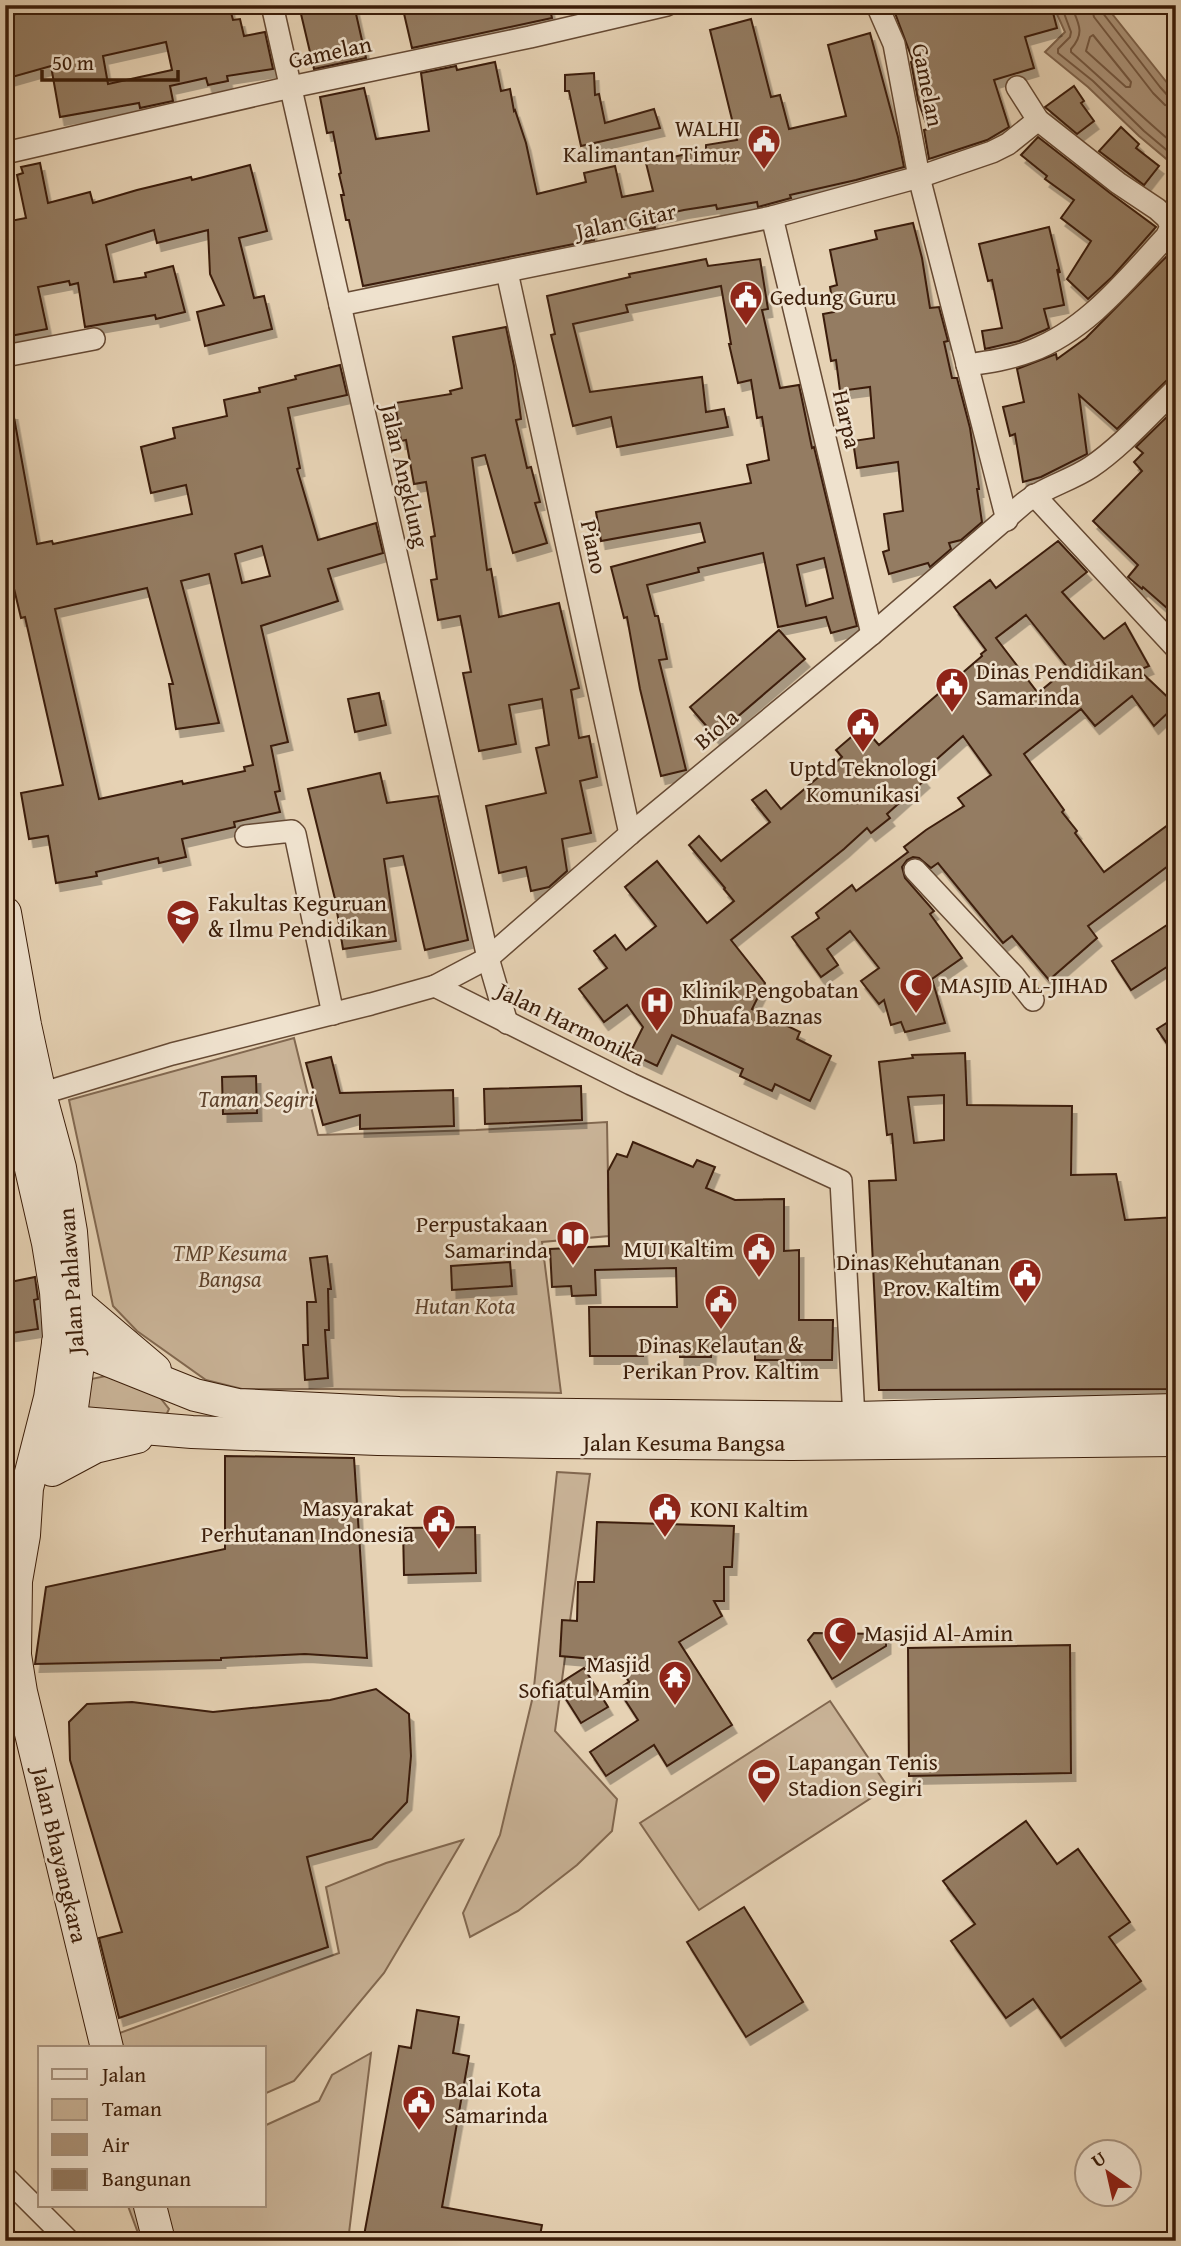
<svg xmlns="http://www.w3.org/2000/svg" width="1181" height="2246" viewBox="0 0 1181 2246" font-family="'Gentium Book Plus',serif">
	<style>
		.green { fill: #c9b397; stroke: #826850; stroke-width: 2 }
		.water { fill: #ac947a; stroke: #7f644d; stroke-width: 2 }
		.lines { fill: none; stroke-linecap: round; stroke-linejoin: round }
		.shore { stroke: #745842; stroke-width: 2 }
		.building { fill: #947b62; stroke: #3b1d09; stroke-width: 2; fill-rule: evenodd; filter: url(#shadow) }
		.street-casing { stroke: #664a34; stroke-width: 24 }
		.secondary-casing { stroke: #3b1d09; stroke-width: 34 }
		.street { stroke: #efe2ce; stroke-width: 21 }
		.secondary { stroke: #efe2ce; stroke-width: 32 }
		.labels { text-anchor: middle; stroke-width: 5; stroke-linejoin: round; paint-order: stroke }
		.street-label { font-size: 23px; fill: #3b1d09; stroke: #efe2ce }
		.poi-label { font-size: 23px; fill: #3b1d09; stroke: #efe2ce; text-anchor: start }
		.park-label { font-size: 23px; font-style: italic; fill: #5e422c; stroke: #efe2ce }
	</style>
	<defs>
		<filter id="shadow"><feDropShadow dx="4.5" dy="8" stdDeviation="0" flood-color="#0004"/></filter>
	</defs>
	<rect width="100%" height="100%" fill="#e6d2b4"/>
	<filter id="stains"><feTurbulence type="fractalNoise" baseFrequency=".00286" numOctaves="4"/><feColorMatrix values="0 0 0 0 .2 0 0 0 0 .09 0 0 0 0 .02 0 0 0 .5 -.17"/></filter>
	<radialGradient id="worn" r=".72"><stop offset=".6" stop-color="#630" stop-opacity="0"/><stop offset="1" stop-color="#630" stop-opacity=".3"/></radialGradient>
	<!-- green -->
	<g class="green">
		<polygon points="294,1038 318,1135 476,1130 607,1122 609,1236 542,1242 561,1393 337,1389 242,1389 206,1380 137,1331 113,1306 69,1100"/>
		<polygon points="106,1376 158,1395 169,1409 163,1422 82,1414 91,1379"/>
		<polygon points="557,1472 590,1474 555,1731 617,1799 612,1831 577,1865 518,1911 470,1937 463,1913 500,1835 533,1696"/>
		<polygon points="830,1701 888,1787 699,1910 640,1823"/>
		<polygon points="463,1840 384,1973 294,2081 264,2094 264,2048 105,2048 106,2038 339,1953 326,1887 386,1863"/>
		<polygon points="371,2053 348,2241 141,2241 128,2206 264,2206 264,2126 319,2101 332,2075"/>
	</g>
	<!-- water -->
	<polygon class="water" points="1053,5 1105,5 1176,94 1176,167 1139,136 1088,87 1045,52 1065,32"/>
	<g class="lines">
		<!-- shore -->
		<g class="shore">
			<polyline points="1061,5 1071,32 1070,37 1058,49 1058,53 1093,81 1144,131 1176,158"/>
			<path d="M1071 5C1078 23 1086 32 1071 49V52C1107 83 1140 116 1176 146"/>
			<polyline points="1091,5 1094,17 1153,93 1165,105 1176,107"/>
			<polyline points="1100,5 1102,12 1160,87 1169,97 1176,98"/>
			<polygon points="1093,35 1131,82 1130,87 1126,87 1086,51 1090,37"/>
		</g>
	</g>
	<!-- building -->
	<g class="building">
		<path d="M37 5H151L152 10 173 5H229L233 20 240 19 244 36 265 32 273 69 227 76 228 81 208 85 206 78 170 86 173 101 140 108 139 103 60 117 51 66 5 79V17L38 8ZM166 42 172 70 108 84 103 56Z"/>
		<polygon points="301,5 354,5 366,58 314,69 301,14 303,14"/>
		<polygon points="402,5 549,5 552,18 412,48"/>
		<polygon points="892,5 1051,5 1057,28 1025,37 1034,68 994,80 1009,127 987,140 929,159 924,130 928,129 918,100 911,62 913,61"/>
		<polygon points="751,19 771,97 780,95 789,129 846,116 828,45 870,33 898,137 904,167 856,180 790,195 791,198 758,207 757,202 717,209 716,205 684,210 652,217 655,228 640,230 638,217 591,227 594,240 363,286 349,220 346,220 341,195 344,195 339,174 341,173 333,132 327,133 320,97 364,88 376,139 429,131 421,73 456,66 457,70 495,62 501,91 510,89 514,111 515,110 526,143 537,194 586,182 584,173 615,166 622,197 653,191 645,159 667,154 668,158 706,150 706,145 737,140 710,30"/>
		<polygon points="594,73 595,95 599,94 605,123 654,109 660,128 581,146 569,91 565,91 565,75"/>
		<polygon points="1074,86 1084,101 1081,103 1094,121 1077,134 1045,107"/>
		<polygon points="1121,127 1139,144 1136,148 1159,166 1144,185 1099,151"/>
		<polygon points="1038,137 1110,193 1156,227 1112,277 1088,299 1067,279 1091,241 1061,218 1074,200 1045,179 1047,176 1021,155"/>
		<polygon points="40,163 48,203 90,192 93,203 137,190 191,177 192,180 250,165 267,231 239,238 254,298 264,296 272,329 205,346 197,312 224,305 210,274 208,230 157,243 154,230 106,245 114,282 146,277 145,273 173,266 185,312 156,319 155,315 85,327 78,283 70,285 69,281 38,287 47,329 5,337 5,222 26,218 17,175 23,173 21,167"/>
		<polygon points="913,223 922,258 930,308 939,307 948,341 944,342 952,378 957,378 970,428 979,489 977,489 982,522 961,540 949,543 951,549 930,567 928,563 889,574 883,552 889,550 884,514 903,511 898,462 857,468 853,441 874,438 870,387 840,391 836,360 831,361 823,314 834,312 830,287 837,285 830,250 877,239 875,231"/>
		<polygon points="1049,227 1060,273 1057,269 1064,305 1044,309 1049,328 1045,330 1019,341 985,349 982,331 1002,328 992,280 988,281 979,244"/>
		<polygon points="1167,256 1176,262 1176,376 1167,380 1117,429 1079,395 1087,454 1041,477 1023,482 1015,434 1010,436 1003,407 1024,402 1017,369 1056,354 1057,359 1086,338"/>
		<path d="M706 259 708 266 760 259 768 309 762 310 780 388 799 385 812 448 814 447 857 626 831 633 826 617 778 627 763 553 698 568 699 572 647 585 655 616H658L667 659 659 660 686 770 661 776 640 689 627 617 624 618 611 567 705 542 700 523 601 541 596 512 751 483 747 465 769 460 762 417 757 418 751 380 738 383 729 344H731L721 286 626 305 628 312 573 324 590 392 702 377 706 412 724 409 728 427 617 447 611 417 573 426 551 335 555 334 547 296 630 277 629 274ZM824 558 833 598 806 606 797 565Z"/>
		<polygon points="506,327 514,366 521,419 516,420 527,468 531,467 540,502 535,503 547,543 513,553 485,455 472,458 487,570 491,569 499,617 559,603 579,688 571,690 579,738 589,736 597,777 580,781 591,833 562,839 567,871 549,887 531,891 526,867 499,873 486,806 546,793 536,748 549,745 542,699 509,705 516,744 479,751 463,673 471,672 460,616 438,620 431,580 437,579 431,537 435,536 426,482 414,484 406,440 401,441 395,403 451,394 450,391 462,388 453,337"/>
		<path d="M340 365 347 395 288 408 300 468 297 469 318 540 376 523 383 553 328 569 338 601 261 626 288 742 271 746 280 791 275 792 280 812 234 822 235 827 182 839 186 857 159 863 158 858 96 872 97 876 56 883 48 836 29 839 21 793 63 785 25 617 21 618 11 576 5 578V412H13L37 544 52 541 53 544 192 514 186 485 151 493 141 447 175 438 173 428 227 416 224 400 260 392 259 388 296 379 295 376ZM262 546 270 576 242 583 235 554ZM209 574 253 765 244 767 245 771 183 784 182 781 99 799 55 609 147 588 173 684H169L176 729 219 723 181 581Z"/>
		<polygon points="1176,408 1176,616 1143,587 1142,589 1128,577 1138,565 1093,521 1142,471 1134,462 1143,453 1136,447"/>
		<path d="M1058 541 1087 572 1062 592 1104 639 1125 623 1149 666 1139 670 1176 705 1154 726 1132 696 1095 726 1081 709 1024 754 1064 810 1062 812 1077 831 1075 833 1104 872 1176 819V860L1088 926 1097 938 1049 980 1012 936 1003 943 938 863 931 868 919 858 913 857 907 860 902 867 905 878 934 911 930 914 962 958 932 979 945 1023 905 1032 901 1022 891 1025 884 1000 879 1004 861 981 879 968 850 931 827 949 838 965 821 977 792 937 819 918 816 913 852 885 856 891 908 852 904 847 926 830 964 806 958 798 991 775 963 736 920 774 925 780 887 814 890 818 871 833 867 828 844 849 731 940 765 983 752 1009 800 1032 797 1039 831 1056 810 1101 775 1084 772 1091 740 1076 743 1069 672 1035 657 1066 630 1053 643 1027 627 1005 604 1022 579 989 607 968 594 951 615 935 626 950 656 926 625 887 657 861 707 923 734 901 724 889 725 888 689 845 699 836 721 861 770 822 752 800 766 790 781 809 842 757 836 750 863 727 879 745 982 656 981 654 986 650 954 607 990 580 996 588ZM1026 615 1068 668 1038 693 996 638Z"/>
		<polygon points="779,630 805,659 715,736 690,707"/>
		<polygon points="379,693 386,725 355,732 348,699"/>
		<polygon points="380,773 387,803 438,796 468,940 425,950 403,856 384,859 396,941 343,949 335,899 308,789"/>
		<polygon points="1176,919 1176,961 1131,990 1112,961"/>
		<polygon points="1176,1017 1176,1057 1157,1029"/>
		<path d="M965 1053 967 1105 1072 1106 1071 1175 1116 1174 1125 1220 1176 1217V1389L879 1390 869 1181 896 1180 892 1134 887 1135 879 1062 913 1058 912 1055ZM944 1095V1140L914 1143 908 1097Z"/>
		<polygon points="331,1057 340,1093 453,1090 454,1126 360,1129 360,1115 323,1125 306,1063"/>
		<polygon points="256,1076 257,1113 223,1114 222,1077"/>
		<polygon points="581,1086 582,1120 485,1124 484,1089"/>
		<polygon points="633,1142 693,1167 697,1160 715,1167 706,1188 735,1200 784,1199 784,1251 799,1250 799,1320 833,1320 832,1360 755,1360 755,1343 712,1343 711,1357 680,1357 680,1344 642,1344 643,1356 590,1356 589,1307 677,1307 676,1268 595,1270 596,1295 572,1296 571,1286 552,1287 550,1249 609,1246 608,1171 617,1154 627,1157"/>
		<polygon points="327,1256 331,1289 328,1289 329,1330 325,1330 328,1378 305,1380 303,1345 308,1345 307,1302 316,1302 310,1258"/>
		<polygon points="510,1262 512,1286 452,1290 451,1266"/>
		<polygon points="35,1277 38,1299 34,1300 38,1329 5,1334 5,1312 10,1311 5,1283"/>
		<polygon points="225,1456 354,1458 367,1658 305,1654 221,1658 221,1660 35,1664 46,1587 225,1549"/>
		<polygon points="597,1522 734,1526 732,1567 724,1567 724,1601 714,1601 722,1616 679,1642 732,1725 667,1766 654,1745 606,1776 590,1752 638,1720 618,1689 629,1682 617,1661 560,1656 562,1620 577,1621 578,1582 594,1582"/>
		<polygon points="475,1527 476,1573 404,1575 403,1528"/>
		<polygon points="814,1633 886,1634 886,1646 832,1679 808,1640"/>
		<polygon points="1070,1645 1071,1773 909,1776 908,1648"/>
		<polygon points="584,1668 608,1707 581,1723 557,1685"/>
		<polygon points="376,1689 409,1714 411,1756 407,1802 372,1839 307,1857 328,1947 119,2018 99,1938 122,1932 70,1760 69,1722 87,1704 132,1702 213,1712 330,1700"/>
		<polygon points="1026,1821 1057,1864 1078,1849 1130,1922 1109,1937 1141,1981 1061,2038 1033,1999 1006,2018 951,1941 975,1924 943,1881"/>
		<polygon points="744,1907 803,2002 746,2037 687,1942"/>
		<polygon points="417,2010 459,2017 453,2053 469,2056 442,2207 542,2225 539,2241 363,2241 399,2046 411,2048"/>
	</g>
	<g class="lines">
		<defs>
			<g id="street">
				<polyline points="272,5 488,958 507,1023"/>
				<polyline points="877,5 894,44 919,177 1007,520"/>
				<polyline points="5,153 291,87 530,37 667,5"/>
				<polyline points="772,217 872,634"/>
				<polyline points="507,272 630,834"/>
				<polyline points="340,305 772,217 919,177 992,152 1008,144 1038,120"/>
				<polyline points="5,356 94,339"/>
				<path d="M967 365C989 362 1010 359 1031 351 1087 330 1127 279 1166 237L1171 227 1167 218 1157 209 1118 183 1038 120 1017 87"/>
				<polyline points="1034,495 1176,648"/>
				<polyline points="246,836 292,831 295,834 333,1014"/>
				<polyline points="915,870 1014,976 1033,1000"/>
				<path d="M435 986 488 958 630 834 872 634 1024 503C1044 487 1070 481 1091 467 1122 446 1149 415 1176 389"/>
				<polyline points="40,1094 172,1054 371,1004 435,986 631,1084 841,1181 854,1418"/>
				<polyline points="5,2177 69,2241"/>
			</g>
			<g id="secondary">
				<polyline points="5,913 25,1025 40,1094 60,1168 71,1232 80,1349 70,1422 63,1441"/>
				<polyline points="5,1055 48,1243 56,1292 59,1337 50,1398 27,1488 24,1535 16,1581 15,1655 21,1692 107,2048"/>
				<polyline points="76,1303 155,1370"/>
				<polyline points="58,1343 80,1349 195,1395 238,1405 399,1413 854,1418 1176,1410"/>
				<polyline points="45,1423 70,1422 192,1432 378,1439 554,1442 792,1444 1176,1440"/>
				<polyline points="52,1470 95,1447 137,1437"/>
				<polyline points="150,2206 159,2241"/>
			</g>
		</defs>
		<!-- street casing -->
		<use href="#street" class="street-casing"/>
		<!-- secondary casing -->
		<use href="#secondary" class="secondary-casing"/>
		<!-- street -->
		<use href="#street" class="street"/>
		<!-- secondary -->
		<use href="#secondary" class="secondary"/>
	</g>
	<!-- icons -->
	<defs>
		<symbol id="civic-pin" viewBox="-11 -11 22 30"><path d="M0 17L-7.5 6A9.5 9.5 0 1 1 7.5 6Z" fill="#8f2418" stroke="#efe2ce"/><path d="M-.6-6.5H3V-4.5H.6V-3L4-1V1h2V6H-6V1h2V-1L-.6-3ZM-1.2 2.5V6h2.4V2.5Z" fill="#fff"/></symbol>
		<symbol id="university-pin" viewBox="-11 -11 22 30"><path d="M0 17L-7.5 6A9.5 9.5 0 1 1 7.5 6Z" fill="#8f2418" stroke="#efe2ce"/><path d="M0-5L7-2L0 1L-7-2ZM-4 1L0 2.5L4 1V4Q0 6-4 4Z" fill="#fff"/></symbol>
		<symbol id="mosque-pin" viewBox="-11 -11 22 30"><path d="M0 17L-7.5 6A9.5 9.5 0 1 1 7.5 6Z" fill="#8f2418" stroke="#efe2ce"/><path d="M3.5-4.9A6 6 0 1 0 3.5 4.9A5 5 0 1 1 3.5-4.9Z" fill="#fff"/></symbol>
		<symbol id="hospital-pin" viewBox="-11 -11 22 30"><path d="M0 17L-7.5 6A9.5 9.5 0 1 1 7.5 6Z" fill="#8f2418" stroke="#efe2ce"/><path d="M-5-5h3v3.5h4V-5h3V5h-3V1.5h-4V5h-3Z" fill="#fff"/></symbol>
		<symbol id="library-pin" viewBox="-11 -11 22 30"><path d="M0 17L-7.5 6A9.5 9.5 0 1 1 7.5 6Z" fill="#8f2418" stroke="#efe2ce"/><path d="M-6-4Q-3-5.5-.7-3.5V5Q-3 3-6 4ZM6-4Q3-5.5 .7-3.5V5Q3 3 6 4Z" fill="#fff"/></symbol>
		<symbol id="temple-pin" viewBox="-11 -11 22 30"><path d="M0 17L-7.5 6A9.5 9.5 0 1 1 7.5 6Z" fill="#8f2418" stroke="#efe2ce"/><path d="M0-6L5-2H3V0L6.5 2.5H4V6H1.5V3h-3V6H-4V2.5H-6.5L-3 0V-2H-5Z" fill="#fff"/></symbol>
		<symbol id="stadium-pin" viewBox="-11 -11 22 30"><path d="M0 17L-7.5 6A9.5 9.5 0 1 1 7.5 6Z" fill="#8f2418" stroke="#efe2ce"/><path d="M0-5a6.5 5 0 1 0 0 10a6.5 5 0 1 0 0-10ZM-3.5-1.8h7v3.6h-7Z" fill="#fff"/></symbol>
	</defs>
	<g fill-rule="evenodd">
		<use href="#civic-pin" x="745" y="122" width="38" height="52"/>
		<use href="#civic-pin" x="727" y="278" width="38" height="52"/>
		<use href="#civic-pin" x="933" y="665" width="38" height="52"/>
		<use href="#civic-pin" x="844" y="705" width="38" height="52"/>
		<use href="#university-pin" x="164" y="897" width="38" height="52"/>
		<use href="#mosque-pin" x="897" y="966" width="38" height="52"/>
		<use href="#hospital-pin" x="638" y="984" width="38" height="52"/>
		<use href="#library-pin" x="554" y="1218" width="38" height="52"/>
		<use href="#civic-pin" x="740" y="1230" width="38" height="52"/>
		<use href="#civic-pin" x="1006" y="1256" width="38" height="52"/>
		<use href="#civic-pin" x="702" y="1282" width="38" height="52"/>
		<use href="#civic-pin" x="646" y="1490" width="38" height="52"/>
		<use href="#civic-pin" x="420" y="1502" width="38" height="52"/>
		<use href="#mosque-pin" x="821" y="1614" width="38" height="52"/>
		<use href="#temple-pin" x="656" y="1658" width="38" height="52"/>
		<use href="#stadium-pin" x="745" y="1756" width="38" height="52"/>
		<use href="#civic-pin" x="400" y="2083" width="38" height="52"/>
	</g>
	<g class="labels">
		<!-- street labels -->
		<g class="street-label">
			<text transform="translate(330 52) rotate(-12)" y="8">Gamelan</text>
			<text transform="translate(928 85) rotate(79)" y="8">Gamelan</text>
			<text transform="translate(626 221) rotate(-12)" y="8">Jalan Gitar</text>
			<text transform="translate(847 419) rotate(77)" y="8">Harpa</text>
			<text transform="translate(405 476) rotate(77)" y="8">Jalan Angklung</text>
			<text transform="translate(594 547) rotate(78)" y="8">Piano</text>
			<text transform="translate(716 729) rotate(-40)" y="8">Biola</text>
			<text transform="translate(571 1024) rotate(26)" y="8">Jalan Harmonika</text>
			<text transform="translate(71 1281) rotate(-94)" y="8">Jalan Pahlawan</text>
			<text x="684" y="1451">Jalan Kesuma Bangsa</text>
			<text transform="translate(60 1855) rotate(77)" y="8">Jalan Bhayangkara</text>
		</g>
		<!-- poi labels -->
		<g class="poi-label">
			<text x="740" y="136" text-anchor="end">WALHI<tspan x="740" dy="26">Kalimantan Timur</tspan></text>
			<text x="770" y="305">Gedung Guru</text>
			<text x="976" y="679">Dinas Pendidikan<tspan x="976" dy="26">Samarinda</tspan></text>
			<text x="863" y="776" text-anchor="middle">Uptd Teknologi<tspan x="863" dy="26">Komunikasi</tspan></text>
			<text x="208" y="911">Fakultas Keguruan<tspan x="208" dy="26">&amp; Ilmu Pendidikan</tspan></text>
			<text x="940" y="993">MASJID AL-JIHAD</text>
			<text x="682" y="998">Klinik Pengobatan<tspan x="682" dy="26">Dhuafa Baznas</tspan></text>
			<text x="548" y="1232" text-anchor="end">Perpustakaan<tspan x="548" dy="26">Samarinda</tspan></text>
			<text x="734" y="1257" text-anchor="end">MUI Kaltim</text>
			<text x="1000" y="1270" text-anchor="end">Dinas Kehutanan<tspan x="1000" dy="26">Prov. Kaltim</tspan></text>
			<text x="721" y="1353" text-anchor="middle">Dinas Kelautan &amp;<tspan x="721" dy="26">Perikan Prov. Kaltim</tspan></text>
			<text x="414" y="1516" text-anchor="end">Masyarakat<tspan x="414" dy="26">Perhutanan Indonesia</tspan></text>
			<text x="690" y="1517">KONI Kaltim</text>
			<text x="864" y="1641">Masjid Al-Amin</text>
			<text x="650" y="1672" text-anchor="end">Masjid<tspan x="650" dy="26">Sofiatul Amin</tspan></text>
			<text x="788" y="1770">Lapangan Tenis<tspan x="788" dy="26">Stadion Segiri</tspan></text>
			<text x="444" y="2097">Balai Kota<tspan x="444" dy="26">Samarinda</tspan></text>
		</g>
		<!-- park labels -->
		<g class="park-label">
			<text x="256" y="1107">Taman Segiri</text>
			<text x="230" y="1261">TMP Kesuma<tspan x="230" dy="26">Bangsa</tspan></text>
			<text x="465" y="1314">Hutan Kota</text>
		</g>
	</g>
	<!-- margin -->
	<rect width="1181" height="2246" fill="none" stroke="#e6d2b4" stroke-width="28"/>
	<rect x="7" y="7" width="1167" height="2232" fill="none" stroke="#3b1d09" stroke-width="3.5"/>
	<rect x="14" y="14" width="1153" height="2218" fill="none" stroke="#3b1d09" stroke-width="2"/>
	<!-- legend -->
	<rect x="38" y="2046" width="228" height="161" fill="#efe2ce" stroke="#a7937f" stroke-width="2"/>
	<rect x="52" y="2069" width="35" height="10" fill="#efe2ce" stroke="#a7937f" stroke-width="2"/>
	<text x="102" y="2082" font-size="21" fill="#3b1d09">Jalan</text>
	<rect x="52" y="2099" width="35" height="21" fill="#c9b397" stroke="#a7937f" stroke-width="2"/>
	<text x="102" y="2116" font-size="21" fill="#3b1d09">Taman</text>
	<rect x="52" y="2134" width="35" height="21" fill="#ac947a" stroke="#a7937f" stroke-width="2"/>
	<text x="102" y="2152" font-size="21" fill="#3b1d09">Air</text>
	<rect x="52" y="2169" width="35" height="21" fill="#947b62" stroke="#a7937f" stroke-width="2"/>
	<text x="102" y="2186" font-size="21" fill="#3b1d09">Bangunan</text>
	<!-- north arrow -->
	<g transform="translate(1108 2173) rotate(326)"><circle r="33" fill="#efe2ce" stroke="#a7937f" stroke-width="2"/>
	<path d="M0-5L12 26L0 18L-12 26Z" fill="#8f2418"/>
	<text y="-10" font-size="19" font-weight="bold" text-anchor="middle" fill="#3b1d09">U</text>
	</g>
	<!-- scale -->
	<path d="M42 70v10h136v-10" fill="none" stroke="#3b1d09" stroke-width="3.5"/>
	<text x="52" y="70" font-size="21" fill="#3b1d09" stroke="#efe2ce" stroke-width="5" paint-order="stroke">50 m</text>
	<rect width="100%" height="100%" filter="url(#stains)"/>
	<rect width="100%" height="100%" fill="url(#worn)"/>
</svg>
